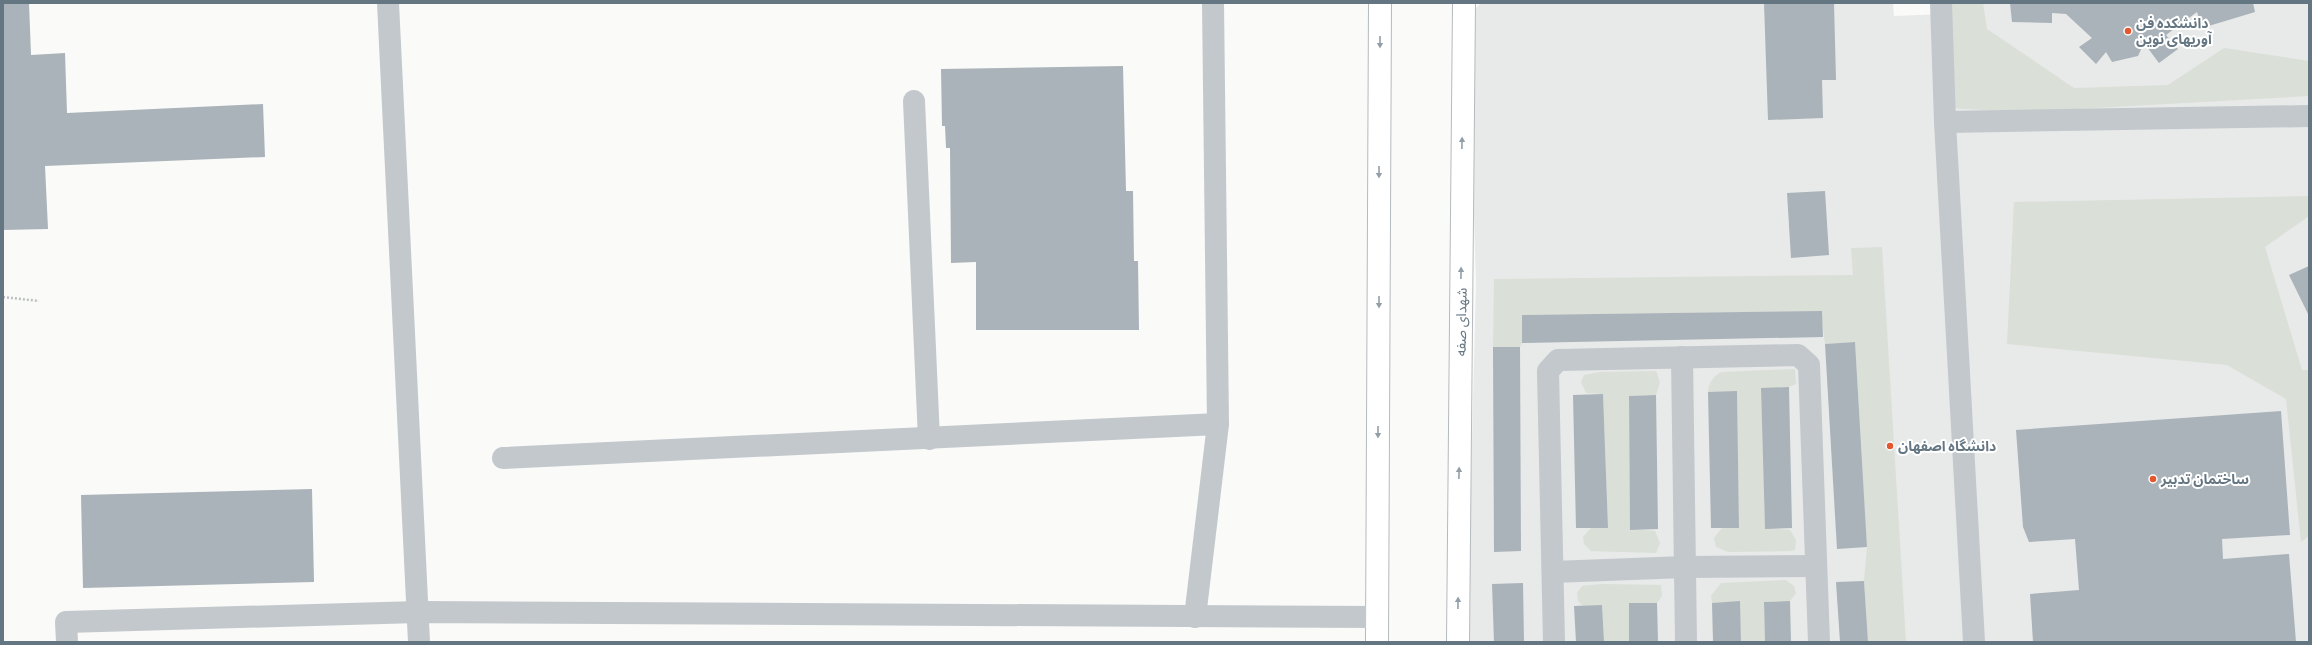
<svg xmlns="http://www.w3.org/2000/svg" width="2312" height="645" viewBox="0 0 2312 645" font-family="Commissioner,'Noto Sans Arabic',sans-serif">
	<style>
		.built { fill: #e8e9e9 }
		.green { fill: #dadfd7 }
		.building { fill: #aab3b9 }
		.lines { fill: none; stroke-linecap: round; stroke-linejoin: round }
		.major-casing { stroke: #b5babe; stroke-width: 24 }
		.path { stroke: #bbbfc2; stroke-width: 2.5; stroke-dasharray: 2 2; stroke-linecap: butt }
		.minor { stroke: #c3c8cc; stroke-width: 22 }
		.major { stroke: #fff; stroke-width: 22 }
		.oneway { fill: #939fa8 }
		.poi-dot { fill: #e4572e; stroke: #fff; stroke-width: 1.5 }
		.labels { text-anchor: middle; stroke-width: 4; stroke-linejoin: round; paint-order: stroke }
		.poi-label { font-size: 14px; font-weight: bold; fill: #657683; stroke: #fff; text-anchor: start }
		.street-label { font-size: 14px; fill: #657683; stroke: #fff }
	</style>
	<rect width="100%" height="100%" fill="#fafaf8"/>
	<!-- built -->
	<polygon class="built" points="1481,3 1893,3 1894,16 1944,14 1952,3 2309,3 2309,642 1467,642 1476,283 1468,16"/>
	<!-- green -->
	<g class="green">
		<polygon points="1948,3 1983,3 1987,29 2074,88 2168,85 2224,48 2309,61 2309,96 2022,112 1949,108"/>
		<polygon points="2309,196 2309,216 2265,247 2302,370 2309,370 2309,536 2301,542 2286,399 2227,365 2007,344 2014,202"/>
		<polygon points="1882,247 1906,642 1868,642 1864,581 1867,547 1855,342 1825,344 1821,311 1522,315 1522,343 1520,347 1493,347 1494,279 1853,275 1851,248"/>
		<path d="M1795 369 1796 384 1789 387 1761 389 1765 528 1790 530 1796 540 1795 550 1790 551 1728 552 1716 547 1714 538 1722 528 1739 527 1737 392H1708C1709 382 1713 377 1721 372Z"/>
		<polygon points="1656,371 1660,382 1656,395 1629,396 1630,529 1655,531 1660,543 1656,553 1591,551 1584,544 1583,537 1591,528 1608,528 1603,394 1586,393 1581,382 1584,375 1600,372"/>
		<polygon points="1786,580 1794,586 1796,593 1790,601 1764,602 1765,642 1741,642 1740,602 1712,603 1711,596 1721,583"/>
		<polygon points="1601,584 1661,585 1662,596 1657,603 1629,603 1629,642 1604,642 1602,605 1583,606 1578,601 1577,593 1582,586"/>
	</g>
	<!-- building -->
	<g class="building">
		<polygon points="3,3 29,3 31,55 65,53 67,113 263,104 265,157 45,166 48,229 3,230"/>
		<polygon points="1764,3 1834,3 1836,80 1822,80 1823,118 1768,120"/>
		<polygon points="2010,3 2253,3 2255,12 2202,28 2197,12 2166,35 2178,49 2159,63 2144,43 2138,56 2112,62 2106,52 2096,64 2079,47 2092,38 2066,14 2052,13 2052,23 2012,22"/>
		<polygon points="1123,66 1126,191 1133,191 1134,261 1138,261 1139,330 976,330 976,262 951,263 950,148 946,148 945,126 942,126 941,69"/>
		<polygon points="1825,191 1829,255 1791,258 1787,193"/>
		<polygon points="2309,266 2309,316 2289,275"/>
		<polygon points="1822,311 1823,337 1522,343 1522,315"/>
		<polygon points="1855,342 1867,547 1837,549 1825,344"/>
		<polygon points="1493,347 1520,347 1521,551 1494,552"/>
		<polygon points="1789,387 1792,528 1765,529 1761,388"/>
		<polygon points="1737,391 1739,528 1711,528 1708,392"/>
		<polygon points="1603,394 1608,528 1576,528 1573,395"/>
		<polygon points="1656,395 1658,529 1630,530 1629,396"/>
		<polygon points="2281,411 2290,535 2222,539 2223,559 2289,554 2296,642 2033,642 2030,594 2079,590 2075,539 2029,542 2023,527 2016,430"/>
		<polygon points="312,489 314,582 83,588 81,495"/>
		<polygon points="1864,581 1868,642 1840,642 1836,582"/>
		<polygon points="1523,583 1524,642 1494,642 1492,584"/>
		<polygon points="1740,601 1741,642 1713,642 1712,603"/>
		<polygon points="1790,601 1791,642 1765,642 1764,602"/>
		<polygon points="1629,603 1657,603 1658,642 1629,642"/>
		<polygon points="1602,605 1604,642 1576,642 1574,606"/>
	</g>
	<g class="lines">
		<defs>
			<g id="major">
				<polyline points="1377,642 1380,3"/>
				<polyline points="1458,642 1464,3"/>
			</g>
		</defs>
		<!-- major casing -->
		<use href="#major" class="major-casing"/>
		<!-- path -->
		<polyline class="path" points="3,297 39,301"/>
		<!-- minor -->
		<g class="minor">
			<polyline points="388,3 419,642"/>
			<polyline points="1941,3 1945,122 1974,642"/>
			<polyline points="914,101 929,439"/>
			<polyline points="1945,122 2309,116"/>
			<polyline points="1682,357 1686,642"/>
			<polyline points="503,458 1218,424"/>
			<polyline points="1553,572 1685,567 1816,566"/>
			<polyline points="1195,617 1218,424 1213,3"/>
			<polyline points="67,642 66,622 418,612 1377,617"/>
			<polyline points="1554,642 1548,371 1558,360 1798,355 1809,365 1819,642"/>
		</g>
		<!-- major -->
		<use href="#major" class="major"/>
	</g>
	<!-- one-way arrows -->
	<defs><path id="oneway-solid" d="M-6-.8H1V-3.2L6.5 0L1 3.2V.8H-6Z"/></defs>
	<g class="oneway">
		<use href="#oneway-solid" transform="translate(1380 42) rotate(90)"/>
		<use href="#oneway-solid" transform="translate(1462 143) rotate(-89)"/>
		<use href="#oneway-solid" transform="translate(1379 172) rotate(90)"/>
		<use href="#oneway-solid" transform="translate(1461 273) rotate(-89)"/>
		<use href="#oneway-solid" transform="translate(1379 302) rotate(90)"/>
		<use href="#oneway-solid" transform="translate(1378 432) rotate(90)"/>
		<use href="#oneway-solid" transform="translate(1459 473) rotate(-89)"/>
		<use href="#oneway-solid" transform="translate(1458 603) rotate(-89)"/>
	</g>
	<!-- markers -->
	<g class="poi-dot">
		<circle cx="2128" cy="31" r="4"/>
		<circle cx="1890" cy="446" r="4"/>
		<circle cx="2153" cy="479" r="4"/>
	</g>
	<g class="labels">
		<!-- poi labels -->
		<g class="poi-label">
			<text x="2136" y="28">دانشکده فن<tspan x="2136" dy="16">آوریهای نوین</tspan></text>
			<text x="1898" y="451">دانشگاه اصفهان</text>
			<text x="2161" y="484">ساختمان تدبیر</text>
		</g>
		<!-- street labels -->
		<g class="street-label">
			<text transform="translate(1461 322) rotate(-89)" y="5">شهدای صفه</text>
		</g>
	</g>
	<!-- border -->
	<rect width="2312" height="645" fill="none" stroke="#657683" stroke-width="8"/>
</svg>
